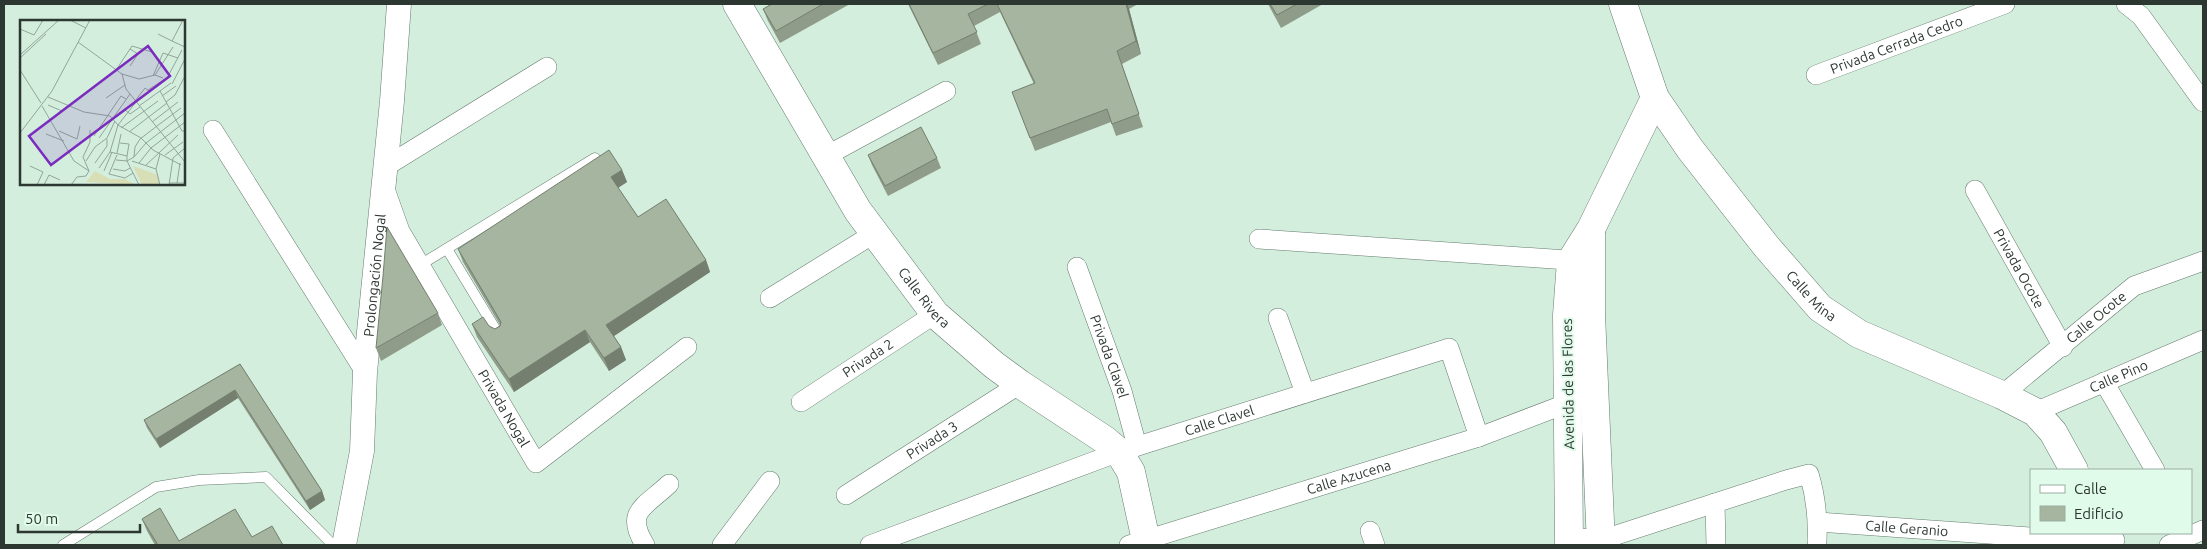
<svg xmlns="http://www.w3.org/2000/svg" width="2207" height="549" viewBox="0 0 2207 549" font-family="Ubuntu,sans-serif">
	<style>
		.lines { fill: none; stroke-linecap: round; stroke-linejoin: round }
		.service-casing { stroke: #657c6e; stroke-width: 11 }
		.minor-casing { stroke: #657c6e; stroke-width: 20 }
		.tertiary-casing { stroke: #657c6e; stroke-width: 25 }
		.secondary-casing { stroke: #657c6e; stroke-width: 29 }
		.service { stroke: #fff; stroke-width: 10 }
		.minor { stroke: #fff; stroke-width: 19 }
		.tertiary { stroke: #fff; stroke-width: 24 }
		.secondary { stroke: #fff; stroke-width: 28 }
		.wall { fill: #8f9c89 }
		.shaded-wall { fill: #747f6f }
		.building { fill: #a6b59f; stroke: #747f6f }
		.labels { text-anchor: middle; stroke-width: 4; stroke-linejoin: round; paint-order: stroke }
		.street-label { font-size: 14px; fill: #2d3731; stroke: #e1fbeb }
		.inset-road { fill: none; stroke: #91a599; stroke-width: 1 }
		.view { fill: #7b2cbf; fill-opacity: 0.15; stroke: #7b2cbf; stroke-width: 2.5 }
		.inset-edge { fill: none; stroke: #2d3731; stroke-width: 2.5 }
	</style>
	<rect width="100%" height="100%" fill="#d4eede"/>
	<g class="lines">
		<defs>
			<g id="service">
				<polyline points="447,249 499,335"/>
				<polyline points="420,265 595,158"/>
				<polyline points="63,545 156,487 199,480 266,477 333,545"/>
			</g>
			<g id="minor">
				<polyline points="2126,4 2141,16 2203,102"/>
				<path id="s1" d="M1816 75 2005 4"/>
				<polyline points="213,130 365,372"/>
				<polyline points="826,156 946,91"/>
				<polyline points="385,167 547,67"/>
				<path id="s2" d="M385 189 400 231 536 463 687 347"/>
				<path id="s3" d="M1975 190 2063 347"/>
				<polyline points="1259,239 1582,261"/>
				<path id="s4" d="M1077 267 1122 391 1137 446"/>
				<polyline points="770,298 875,233"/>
				<polyline points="1278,318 1305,393"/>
				<polyline points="2104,382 2155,470"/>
				<path id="s5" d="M2002 395 2134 286 2203 261"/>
				<path id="s6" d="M801 402 935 314"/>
				<path id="s7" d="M2035 412 2203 340"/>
				<path id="s8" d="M846 495 1020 384"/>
				<polyline points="1715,503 1716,545"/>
				<path id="s9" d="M1818 522 2100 542 2115 540"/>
				<polyline points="1370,531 1375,545"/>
				<path d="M1570 537 1601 540 1786 480 1809 474C1816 497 1818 518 1817 541"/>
				<path d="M645 545C624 511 645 507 669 484"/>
				<polyline points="722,545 770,481"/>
				<path id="s10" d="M870 545 1119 452 1449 348 1479 437"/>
				<path id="s11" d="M1129 545 1479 437 1568 403"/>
				<polyline points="2169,545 2203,530"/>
			</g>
			<g id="tertiary">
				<path id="s12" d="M344 545 362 451 365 372 392 101 399 4"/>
			</g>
			<g id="secondary">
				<path id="s13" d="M737 4 858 211 935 314 994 365 1020 384 1105 440 1119 452 1131 472 1147 545"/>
				<path id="s14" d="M1623 4 1655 98 1690 149 1766 246 1820 308 1859 334 2002 395 2035 412 2053 432 2074 470"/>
				<polyline points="1591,230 1591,314 1601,545"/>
				<polyline points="1569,545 1567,315 1571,261 1591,229 1655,98"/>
			</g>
		</defs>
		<!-- service casing -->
		<use href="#service" class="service-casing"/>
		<!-- minor casing -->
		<use href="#minor" class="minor-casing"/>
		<!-- tertiary casing -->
		<use href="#tertiary" class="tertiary-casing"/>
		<!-- secondary casing -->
		<use href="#secondary" class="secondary-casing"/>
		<!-- service -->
		<use href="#service" class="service"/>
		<!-- minor -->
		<use href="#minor" class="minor"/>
		<!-- tertiary -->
		<use href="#tertiary" class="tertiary"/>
		<!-- secondary -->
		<use href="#secondary" class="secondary"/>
	</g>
	<!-- wall -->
	<g class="wall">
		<polygon points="772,4 850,4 780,43 768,21 763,9"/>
		<polygon points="908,4 1138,4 1129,9 1141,54 1122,64 1143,127 1116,136 1111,122 1035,151 1012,92 1034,84 1000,12 974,26 981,44 938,65"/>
		<polygon points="1268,4 1323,4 1281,28"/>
		<polygon points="868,155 937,158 941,168 888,196 872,165"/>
		<polygon points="622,170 627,182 618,188 638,217 706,260 710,272 614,336 621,347 626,360 609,371 590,342 514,392 477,337 472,324 489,326 495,329 500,325 463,262 458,249"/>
		<polygon points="438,313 442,325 381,361 376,348"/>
		<polygon points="240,364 322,491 325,500 310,510 238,398 160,448 147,428 144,420"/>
		<polygon points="142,519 179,541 252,537 283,545 155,545 147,531"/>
	</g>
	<!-- shaded-wall -->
	<g class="shaded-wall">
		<polygon points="1126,4 1127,4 1129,9 1141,54 1136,41"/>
		<polygon points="622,170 627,182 616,189 611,177"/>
		<polygon points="706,260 710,272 611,338 606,325"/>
		<polygon points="585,330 590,342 514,392 509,379"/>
		<polygon points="621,347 626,360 609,371 604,358"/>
		<polygon points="235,390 238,398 160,448 156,439"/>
		<polygon points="322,491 325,500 310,510 306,501"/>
	</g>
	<!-- building -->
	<g class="building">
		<polygon points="772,4 823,4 776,31 763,9"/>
		<polygon points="909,4 988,4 968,14 977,32 933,53"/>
		<polygon points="997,4 1126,4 1136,41 1117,51 1139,114 1112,124 1107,109 1030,138 1012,92 1035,83"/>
		<polygon points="1270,4 1297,4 1277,15"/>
		<polygon points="921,127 937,158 885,186 868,155"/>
		<polygon points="609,150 622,170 611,177 638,217 666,199 706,260 606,325 621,347 604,358 585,330 509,379 472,324 483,317 489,326 495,329 500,326 501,322 458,249"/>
		<polygon points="387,227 438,313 376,348 383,276"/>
		<polygon points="240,364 322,491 306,501 235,390 156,439 144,420"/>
		<polygon points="160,508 179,541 235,509 252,537 272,526 283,545 158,545 142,519"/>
	</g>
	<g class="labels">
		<!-- street labels -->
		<g class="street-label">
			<text dy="5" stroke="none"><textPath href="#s1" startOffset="86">Privada Cerrada Cedro</textPath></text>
			<text dy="5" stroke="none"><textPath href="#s3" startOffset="90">Privada Ocote</textPath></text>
			<text dy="5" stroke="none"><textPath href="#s12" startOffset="272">Prolongación Nogal</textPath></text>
			<text dy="5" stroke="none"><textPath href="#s14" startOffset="352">Calle Mina</textPath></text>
			<text dy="5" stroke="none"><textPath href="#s13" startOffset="349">Calle Rivera</textPath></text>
			<text dy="5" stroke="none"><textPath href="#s5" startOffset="122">Calle Ocote</textPath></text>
			<text dy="5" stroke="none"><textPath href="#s4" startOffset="95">Privada Clavel</textPath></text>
			<text dy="5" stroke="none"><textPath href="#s6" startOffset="80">Privada 2</textPath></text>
			<text dy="5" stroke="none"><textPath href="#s7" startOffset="91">Calle Pino</textPath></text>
			<text transform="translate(1568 384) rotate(-91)" y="5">Avenida de las Flores</text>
			<text dy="5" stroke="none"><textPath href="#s2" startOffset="250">Privada Nogal</textPath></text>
			<text dy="5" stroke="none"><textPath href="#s10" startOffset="371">Calle Clavel</textPath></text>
			<text dy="5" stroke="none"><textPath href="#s8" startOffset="102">Privada 3</textPath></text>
			<text dy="5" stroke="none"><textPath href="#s11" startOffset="230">Calle Azucena</textPath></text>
			<text dy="5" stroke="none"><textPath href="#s9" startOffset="89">Calle Geranio</textPath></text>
		</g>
	</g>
	<!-- overview -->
	<g transform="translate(20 20)">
		<rect width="165" height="165" fill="#d4eede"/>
		<path d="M113 146 138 155 139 165H122ZM75 151 90 159H105L116 165 66 162Z" fill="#d8deb5"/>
		<path class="inset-road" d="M50 0 66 8M163 0 152 21 165 27M0 9 14 15 23 0M138 14 152 21M58 22 102 54 119 59 135 55 143 58M0 35 39 0M0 38 26 14M110 46 118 34 110 29M0 50 21 83M96 50 112 26 132 32M102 54 106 69 165 142M135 55 153 27M133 56 143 33 158 38M146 60 162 30M152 64 165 39M128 70 145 59M140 71 162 111H165M142 76 156 66M28 77 64 92 90 96 98 105 90 132 107 136V141L114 137 115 127 120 119 137 106M86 78 105 65M115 81 125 68 129 71M116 82 98 105 121 118 133 130 161 145M146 82 155 75 165 56M28 85 42 91M22 86 54 141 69 151M119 86 151 63M104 89 110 94 120 87M132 102 158 82M137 106 161 88M101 108 138 81M39 111 57 119 60 106M109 112 147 83M0 113 32 71 70 0M26 114 44 121M74 116 101 76 106 79M79 118 110 74M100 123 109 124 107 136M97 133 101 114M97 135 89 154 105 158 113 153M145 135 163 122M114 137 126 123 165 93M96 140 107 141 119 165M66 141 75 127 87 118 95 101M112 141 136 149M75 143 87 126V119M119 143 131 128 165 102M10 146 23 152 17 165M125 146 158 115M79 148 90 132M93 149 105 151 110 148M69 151 63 137 70 122V110M84 151 92 132M149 163H165M157 163 160 143M24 165 29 155 40 160M51 165 57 157 66 156 69 151M140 165 136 149 140 134M149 165 153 138 165 128"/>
		<path class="view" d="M128 26 150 56 31 145 9 116Z"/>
		<rect width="165" height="165" class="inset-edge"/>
	</g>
	<!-- border -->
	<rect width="2207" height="549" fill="none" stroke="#2d3731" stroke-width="10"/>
	<!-- legend -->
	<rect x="2030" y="469" width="162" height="65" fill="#e1fbeb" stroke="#99ada1"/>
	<rect x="2040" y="485" width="25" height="8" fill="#ffffff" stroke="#99ada1"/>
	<text x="2074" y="494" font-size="15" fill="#2d3731">Calle</text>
	<rect x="2040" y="506" width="25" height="15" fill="#a6b59f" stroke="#99ada1"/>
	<text x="2074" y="519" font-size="15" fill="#2d3731">Edificio</text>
	<!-- scale -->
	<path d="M18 524v8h122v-8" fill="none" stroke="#2d3731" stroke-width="2.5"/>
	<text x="25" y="524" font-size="15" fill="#2d3731" stroke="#e1fbeb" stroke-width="4" paint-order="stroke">50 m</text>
</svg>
